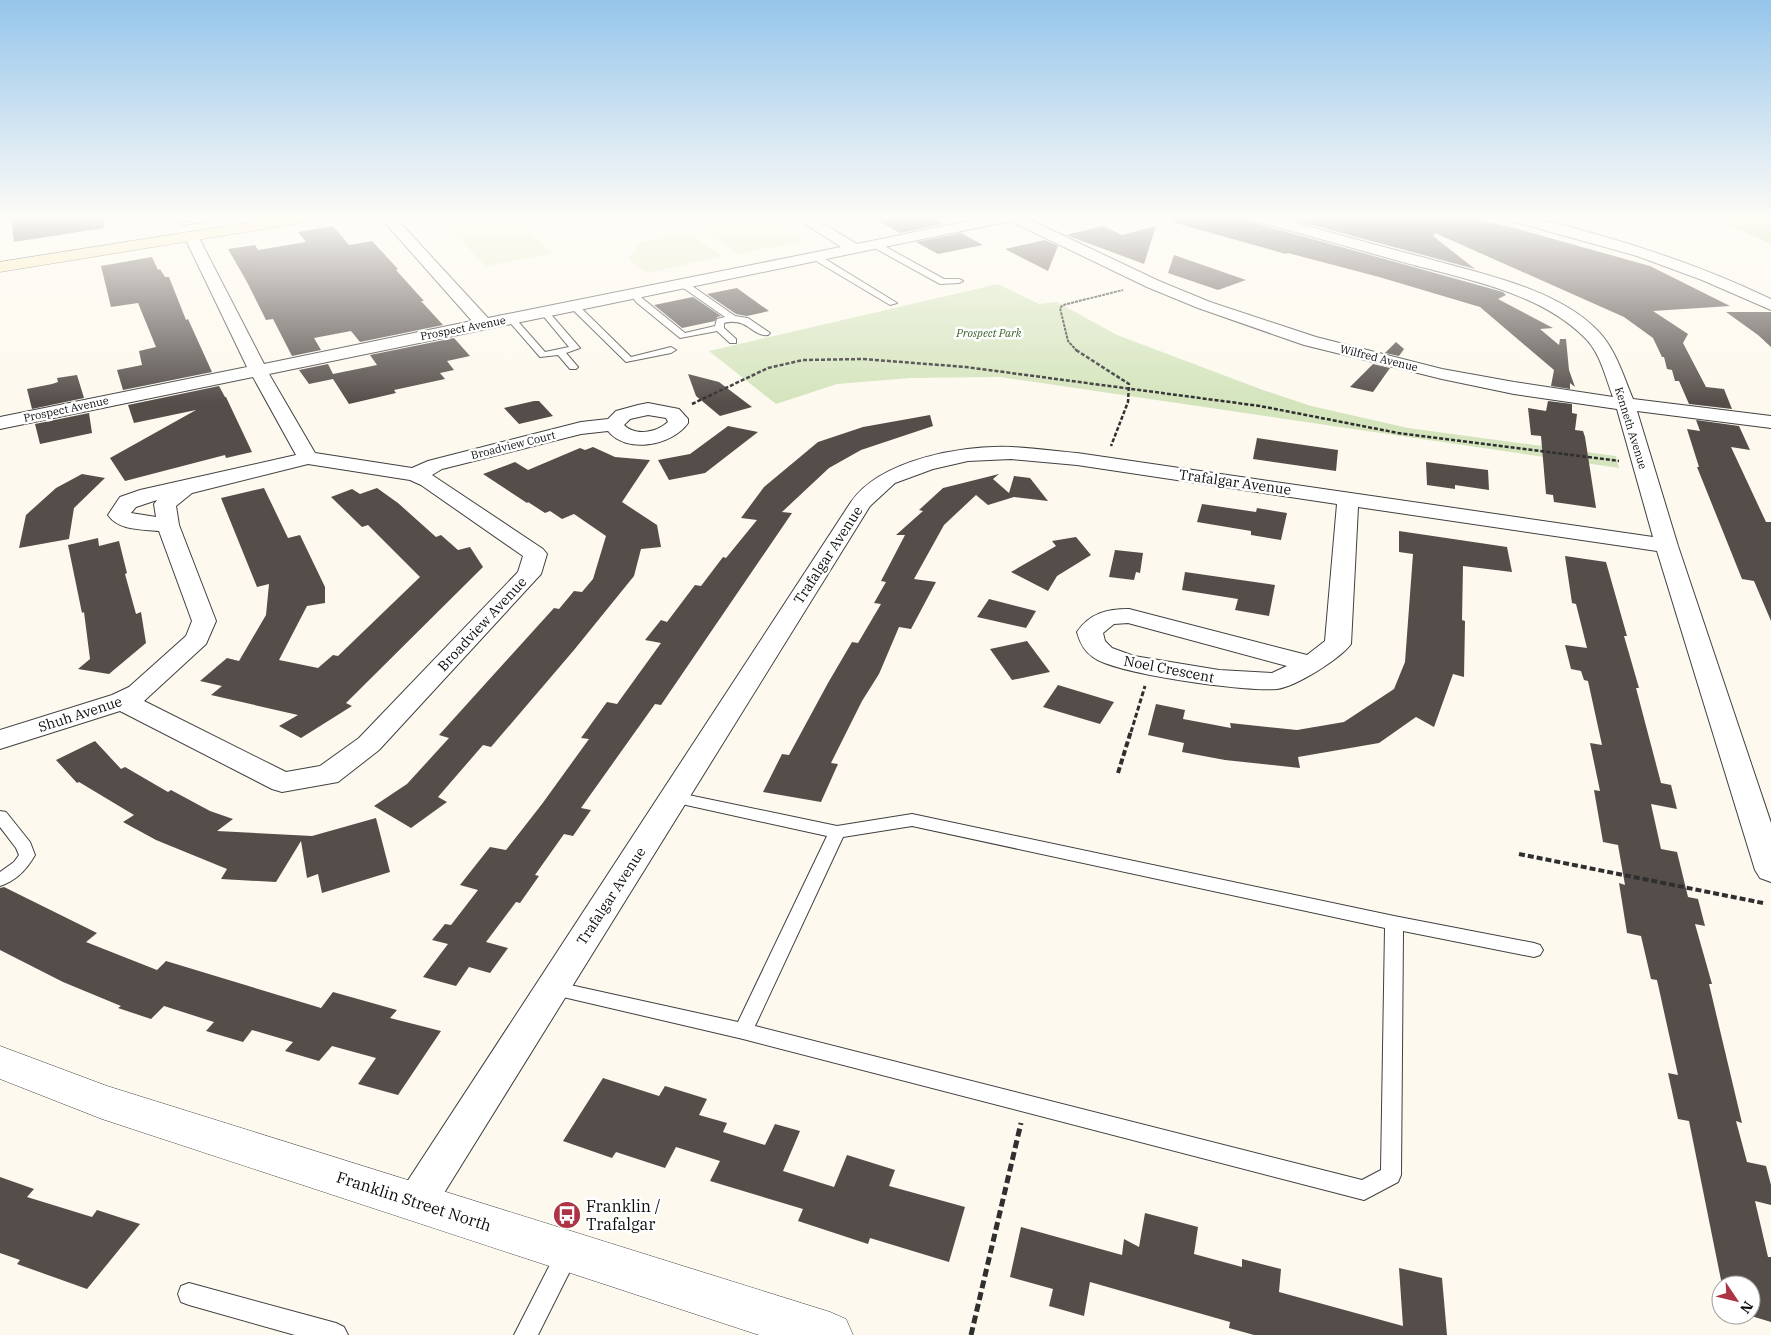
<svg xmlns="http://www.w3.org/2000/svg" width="1771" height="1335" viewBox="0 0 1771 1335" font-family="'IBM Plex Serif',serif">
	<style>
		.green { fill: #d4e4bc }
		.forest { fill: #b9d39d }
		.pitch { fill: #e4eccc }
		.building { fill: #544d4a }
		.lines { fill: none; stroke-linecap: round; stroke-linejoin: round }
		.service-casing { stroke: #404040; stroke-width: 2 }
		.minor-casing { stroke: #404040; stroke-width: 2 }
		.tertiary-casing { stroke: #404040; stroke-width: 1 }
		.secondary-casing { stroke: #2f2f2f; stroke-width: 1 }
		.path-far4 { stroke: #2f2f2f; stroke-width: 2; stroke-dasharray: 3 1; stroke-linecap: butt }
		.path-far3 { stroke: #2f2f2f; stroke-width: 2.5; stroke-dasharray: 4 2; stroke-linecap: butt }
		.path-far2 { stroke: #2f2f2f; stroke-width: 3; stroke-dasharray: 5 2.5; stroke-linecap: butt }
		.path-far1 { stroke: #2f2f2f; stroke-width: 4; stroke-dasharray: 6 3; stroke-linecap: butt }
		.path { stroke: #2f2f2f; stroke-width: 5; stroke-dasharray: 8 4; stroke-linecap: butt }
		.service { fill: #fff; fill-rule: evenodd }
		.minor { fill: #fff; fill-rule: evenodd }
		.tertiary { fill: #fff; fill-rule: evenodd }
		.secondary { fill: #f6e9b1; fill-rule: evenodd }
		.labels { text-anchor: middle; stroke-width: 5; stroke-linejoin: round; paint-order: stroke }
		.far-street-label { font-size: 11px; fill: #0d0d0d; stroke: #fff }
		.far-park-label { font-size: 11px; font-style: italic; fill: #355d24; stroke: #fff }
		.street-label { font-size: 14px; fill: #0d0d0d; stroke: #fff }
		.near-street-label { font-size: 16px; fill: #0d0d0d; stroke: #fff }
		.near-poi-label { font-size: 16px; fill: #0d0d0d; stroke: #fff; text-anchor: start }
	</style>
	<rect width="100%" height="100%" fill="#fdf9ee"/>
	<!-- green -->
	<polygon class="green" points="998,284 1039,304 1057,302 1117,335 1263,390 1311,406 1408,428 1616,456 1619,468 1000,377 910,378 837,384 776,404 709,351"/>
	<!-- forest -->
	<polygon class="forest" points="1709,216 1771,216 1771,244"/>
	<!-- pitch -->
	<g class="pitch">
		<polygon points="436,216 510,216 553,253 486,266"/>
		<polygon points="702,216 763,216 803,241 739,254 687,219"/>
		<polygon points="687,233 722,256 648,273 628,259 640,243"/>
	</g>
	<!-- building -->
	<g class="building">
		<polygon points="11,216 104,216 104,228 14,242"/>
		<polygon points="870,216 928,216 943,224 900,233"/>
		<polygon points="1173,216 1245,216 1248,221 1503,292 1506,295 1498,299 1553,328 1540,329 1559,345 1560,339 1566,339 1569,370 1575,387 1570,383 1570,389 1551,386 1554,370 1480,307 1379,277 1288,253 1286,254 1172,222"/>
		<polygon points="1279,216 1462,216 1514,228 1650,266 1730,306 1653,311 1688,334 1683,343 1706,387 1724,389 1732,409 1689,404 1679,381 1675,381 1672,370 1667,369 1664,357 1662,357 1653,338 1624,317 1435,233 1433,236 1475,269"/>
		<polygon points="333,226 349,245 372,241 398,269 396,270 424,301 421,301 443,325 360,342 351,331 314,338 321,350 292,356 273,319 266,320 247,282 228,249 255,245 258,250 306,242 298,232"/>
		<polygon points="1103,226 1122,235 1156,226 1144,264 1066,235"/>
		<polygon points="961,233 983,245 938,254 916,242"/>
		<polygon points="1045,240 1058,246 1048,271 1005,249"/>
		<polygon points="1174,255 1246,280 1218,290 1168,273"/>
		<polygon points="152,257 158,270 160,269 165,277 169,277 186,320 188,319 212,372 123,390 117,370 142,365 139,351 156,347 138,303 111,307 101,266"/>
		<polygon points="737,288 741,291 769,311 747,316 736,314 707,294"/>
		<polygon points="693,297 721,316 717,317 715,321 682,328 654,305"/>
		<polygon points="1726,312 1771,312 1771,347 1758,335"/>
		<polygon points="454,338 470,356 447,361 454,370 440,373 445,379 394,390 396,393 349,404 333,379 309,384 299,370 328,364 333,374 377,365 370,355"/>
		<polygon points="1396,342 1404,349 1399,356 1385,353"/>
		<polygon points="1373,364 1390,368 1373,392 1350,387"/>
		<polygon points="688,374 719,382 752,407 720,416 696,396"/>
		<polygon points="77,375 84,398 32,409 27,389 52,384 58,382 57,378"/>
		<polygon points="219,386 225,397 226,397 252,452 226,458 225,455 125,481 110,458 196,410 134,423 128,405"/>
		<polygon points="534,401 539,401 553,416 519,424 504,408"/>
		<polygon points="1548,401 1572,404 1572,413 1577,414 1575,430 1583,431 1585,437 1596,508 1554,502 1553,495 1546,494 1541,436 1531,435 1528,408 1546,411"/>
		<polygon points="89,413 92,433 40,444 35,424"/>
		<polygon points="930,415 933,426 861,450 829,468 782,512 792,513 661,705 655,704 581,808 591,810 573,836 564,834 535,875 539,876 520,903 516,902 486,942 508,948 490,973 469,967 456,986 423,977 448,944 432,940 445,924 451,925 478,890 460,885 490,847 506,850 542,804 589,739 581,738 607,702 617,704 661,643 645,640 661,620 667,622 695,585 701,586 723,557 726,558 757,520 741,518 764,487 818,442 863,427"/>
		<polygon points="1696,420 1739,426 1750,450 1731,447 1766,522 1771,522 1771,621 1754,581 1742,579 1697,467 1699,467 1687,429 1700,431"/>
		<polygon points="728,426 758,432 705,473 669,480 658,460 690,454"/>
		<polygon points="1257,438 1338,450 1336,471 1253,459"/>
		<polygon points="593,447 615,457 650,460 622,502 657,525 661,547 641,549 634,576 574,650 491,747 483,745 438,797 447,802 411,828 374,806 407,784 449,738 439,735 554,608 559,609 574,591 582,592 593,579 606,536 574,514 562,519 550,511 545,513 528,502 527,503 483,474 515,462 528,470 580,448 585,450"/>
		<polygon points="1426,462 1488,470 1489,490 1455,485 1455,489 1427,485"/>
		<polygon points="82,474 105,478 74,508 69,539 19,548 26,515 56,488"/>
		<polygon points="999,474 993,479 1009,493 1014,476 1030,478 1048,501 1014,497 988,505 976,495 944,525 914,579 936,582 911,629 899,627 879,674 862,701 831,763 838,764 821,802 763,792 782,754 789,755 828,683 852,642 858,643 881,604 874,603 886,582 881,581 905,535 896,535 923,511 919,510 943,488"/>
		<polygon points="264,488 288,538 300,535 325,587 325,603 307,606 279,660 318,668 333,655 338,656 420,577 368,525 362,527 331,497 352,489 360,494 377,488 398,503 436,537 441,535 458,550 470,547 483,567 346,703 352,706 301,738 279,726 298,715 211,695 222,686 200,681 227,658 239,661 266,615 269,584 257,587 221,498"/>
		<polygon points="1202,504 1256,512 1257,508 1287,513 1281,540 1251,535 1251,531 1197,522"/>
		<polygon points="1399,531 1507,547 1512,572 1463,566 1462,620 1465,621 1464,677 1453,674 1434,727 1416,717 1379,743 1298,757 1300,768 1225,760 1182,752 1184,743 1148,735 1156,704 1185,710 1183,719 1231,728 1230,723 1297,730 1344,722 1394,689 1405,662 1413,554 1399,552"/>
		<polygon points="1076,537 1091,555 1057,576 1048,591 1011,572 1056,546 1052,541"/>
		<polygon points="98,538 99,546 119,541 127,573 125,574 136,614 141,612 146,643 109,674 78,669 90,659 84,612 82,613 68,545"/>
		<polygon points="1115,550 1143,553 1140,573 1136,572 1134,580 1109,577"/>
		<polygon points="1565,556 1606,562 1627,636 1624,636 1639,688 1636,688 1661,783 1671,785 1677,809 1651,804 1661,849 1677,852 1688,897 1698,899 1705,926 1695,924 1712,984 1709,984 1742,1123 1736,1121 1747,1162 1766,1166 1771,1185 1771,1205 1755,1201 1768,1257 1771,1257 1771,1322 1748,1315 1751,1315 1751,1285 1722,1285 1689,1121 1678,1119 1668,1073 1678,1075 1657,980 1651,979 1641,936 1627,933 1619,883 1625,885 1618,845 1603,842 1594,790 1600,791 1590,743 1602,745 1588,681 1584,680 1581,671 1571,669 1565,645 1587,648 1576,604 1572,603"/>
		<polygon points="1185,572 1275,585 1269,616 1235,610 1238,599 1182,590"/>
		<polygon points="989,599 1036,611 1026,628 977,617"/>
		<polygon points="1027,641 1050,672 1012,680 990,649"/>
		<polygon points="1058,685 1114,702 1100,724 1043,707"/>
		<polygon points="95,741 121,769 125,767 168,792 171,790 210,811 233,819 217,831 312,836 376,818 390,872 322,893 318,874 307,878 301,841 276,882 221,879 227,869 156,840 123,822 134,815 79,782 77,783 56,760"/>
		<polygon points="4,887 97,933 86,942 157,970 166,961 321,1008 333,992 397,1010 390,1018 441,1031 398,1095 358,1084 376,1058 332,1046 319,1061 285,1051 293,1042 252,1030 243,1042 206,1031 214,1022 164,1006 151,1019 118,1008 121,1006 63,982 0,950 0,888"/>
		<polygon points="603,1078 659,1096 665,1086 707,1099 699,1115 727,1123 723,1132 765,1145 775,1124 800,1131 783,1171 834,1187 847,1155 895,1170 889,1186 965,1207 949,1262 870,1238 868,1244 798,1221 803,1209 710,1181 720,1161 676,1147 665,1168 616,1152 612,1158 563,1141"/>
		<polygon points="0,1177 34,1189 27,1197 92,1217 97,1210 140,1224 87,1289 17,1264 20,1260 0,1253"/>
		<polygon points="1145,1213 1198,1227 1194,1254 1242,1267 1242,1259 1281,1269 1279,1292 1403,1326 1399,1268 1442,1278 1447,1335 1254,1335 1229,1328 1230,1322 1090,1282 1084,1316 1049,1306 1053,1289 1010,1277 1021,1227 1122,1255 1124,1239 1139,1247"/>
	</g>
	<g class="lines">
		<defs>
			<g id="service">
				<polygon points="215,216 235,216 184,225 180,223"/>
				<polygon points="871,242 877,242 944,279 959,279 963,281 959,283 940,284 871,246"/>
				<polygon points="811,254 817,254 897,303 890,305 811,258"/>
				<path d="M679 281H685L735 316 748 318 770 333 768 335C752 337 748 317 724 323V328L736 339V343H730L717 331 680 338 636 302 630 293 637 291 642 298 685 333 715 326 717 319 725 317 679 285Z"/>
				<polygon points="574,303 577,304 631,357 671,347 676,350 671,353 626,362 571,308 571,304"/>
				<polygon points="544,309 547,310 580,348 566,353 578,367 576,369 570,369 558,355 540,357 507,319 511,316 514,317 545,352 569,347 540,312"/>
				<path d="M674 792 837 826 912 814 1394 916 1534 943 1540 945 1543 950 1540 955 1534 957 1403 931 1401 1175 1398 1182 1364 1200 743 1039 546 993 543 988 546 983 552 981 738 1022 827 836 668 801 666 797 668 793ZM912 826 1385 928 1381 1170 1362 1180 755 1026 843 837Z"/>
				<path d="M0 811 6 812 30 842 35 855C27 869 16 881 0 886V872L14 862 19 855 16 848 0 827Z"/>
				<polygon points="568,1242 576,1245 579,1253 538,1335 514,1335 560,1245"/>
				<polygon points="189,1283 336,1323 344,1327 348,1335 295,1335 189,1305 181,1302 178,1294 181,1286"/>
			</g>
			<g id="minor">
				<path d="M379 216H394L488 318 841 247 793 216H811L857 244 992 216H1022L1159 281 1210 302 1316 337 1442 369 1514 382 1613 397C1605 376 1600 351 1583 336 1538 292 1465 279 1406 263 1354 248 1301 234 1249 219L1247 216H1271C1321 230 1371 244 1422 257 1477 273 1554 287 1596 329 1615 347 1623 375 1633 399L1771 416V428L1637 411 1678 546 1771 823V882L1760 878 1755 870 1657 551 1358 507 1351 644C1340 659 1295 687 1277 689 1247 692 1114 674 1093 657 1084 651 1080 643 1077 632 1090 613 1107 609 1129 609L1307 655 1325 641 1337 504 1077 465 1011 459 968 461 933 469 895 483 870 506 431 1214 417 1220 403 1214 397 1201 403 1188 851 502C881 459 963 445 1012 447 1034 448 1055 451 1077 453L1653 537 1617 409 1514 394 1442 379 1304 345 1198 308 1147 287 1010 221 269 374 315 453 412 468 428 461 581 422 608 419 616 411 638 405 648 403 679 409 688 419V423C672 446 626 454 608 431L581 434 442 469 432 475 543 549 547 554 541 574 379 750 338 782 282 792 272 789 120 711 0 749V730L112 695 129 687 186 636 192 621 159 531C142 529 119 531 108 515L120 497 140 490 296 455 253 377 0 429V417L247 367 184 236 186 233H196L198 236 264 364 472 321ZM648 415 666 418 668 422C657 432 636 437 624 425L630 419ZM308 464 410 480 421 485 523 556 518 572 359 738 320 766 286 772 144 701 206 644 216 621 179 525 176 506 192 493ZM157 500 154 504 156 517 131 513 136 507ZM1128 623 1287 666 1272 673 1219 670 1134 656 1112 648 1105 641 1103 633 1114 624Z"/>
				<path d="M1502 216C1535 216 1564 225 1595 234 1656 251 1714 272 1771 299V310L1702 280 1637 256 1504 219Z"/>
			</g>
			<polygon id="tertiary" points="0,1046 107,1086 830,1312 846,1319 853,1335 759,1335 102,1119 0,1079"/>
			<polygon id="secondary" points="289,216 326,216 319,220 0,272 0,262"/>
		</defs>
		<!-- service casing -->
		<use href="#service" class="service-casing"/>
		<!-- minor casing -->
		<use href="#minor" class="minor-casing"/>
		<!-- tertiary casing -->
		<use href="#tertiary" class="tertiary-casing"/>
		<!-- secondary casing -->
		<use href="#secondary" class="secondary-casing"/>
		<!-- path-far4 -->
		<polyline class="path-far4" points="1077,351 1068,341 1060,308 1063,305 1123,290"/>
		<!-- path-far3 -->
		<g class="path-far3">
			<polyline points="1076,350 1129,384 1128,402 1111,446"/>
			<polyline points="692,404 768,368 803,360 863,359 966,367 1260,406 1398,433 1619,461"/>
		</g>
		<!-- path-far2 -->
		<polyline class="path-far2" points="1131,732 1145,686"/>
		<!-- path-far1 -->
		<g class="path-far1">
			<polyline points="1118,773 1131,731"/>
			<polyline points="1519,854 1763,903"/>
		</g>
		<!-- path -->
		<polyline class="path" points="971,1335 1021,1123"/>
		<!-- service -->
		<use href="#service" class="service"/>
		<!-- minor -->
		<use href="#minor" class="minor"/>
		<!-- tertiary -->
		<use href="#tertiary" class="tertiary"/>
		<!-- secondary -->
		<use href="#secondary" class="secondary"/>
	</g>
	<!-- sky -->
	<linearGradient id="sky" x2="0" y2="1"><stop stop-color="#95c5eb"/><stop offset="0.54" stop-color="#fefcf7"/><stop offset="1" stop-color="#fefcf7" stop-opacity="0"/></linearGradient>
	<rect width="1771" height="403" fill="url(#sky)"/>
	<!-- icons -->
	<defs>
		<symbol id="bus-disc" viewBox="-11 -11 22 22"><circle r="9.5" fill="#ad3444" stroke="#fff"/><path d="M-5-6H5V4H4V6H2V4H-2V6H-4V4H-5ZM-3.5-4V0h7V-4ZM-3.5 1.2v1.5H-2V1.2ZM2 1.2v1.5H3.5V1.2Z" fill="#fff"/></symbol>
	</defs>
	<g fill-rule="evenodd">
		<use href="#bus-disc" x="551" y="1199" width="32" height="32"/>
	</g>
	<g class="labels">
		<!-- far-street labels -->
		<g class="far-street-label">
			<text transform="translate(463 328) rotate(-11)" y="4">Prospect Avenue</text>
			<text transform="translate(1379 358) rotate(14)" y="4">Wilfred Avenue</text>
			<text transform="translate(66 409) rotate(-12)" y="4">Prospect Avenue</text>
			<text transform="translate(1631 428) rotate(73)" y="4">Kenneth Avenue</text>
			<text transform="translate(513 445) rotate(-14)" y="4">Broadview Court</text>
		</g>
		<!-- far-park labels -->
		<g class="far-park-label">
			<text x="989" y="337">Prospect Park</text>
		</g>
		<!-- street labels -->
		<g class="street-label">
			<text transform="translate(1235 482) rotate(8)" y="5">Trafalgar Avenue</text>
			<text transform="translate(828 555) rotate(-57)" y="5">Trafalgar Avenue</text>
			<text transform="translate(482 624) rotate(-47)" y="5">Broadview Avenue</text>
			<text transform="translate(1169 669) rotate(11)" y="5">Noel Crescent</text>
			<text transform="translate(80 714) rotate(-18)" y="5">Shuh Avenue</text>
			<text transform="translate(611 896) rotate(-57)" y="5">Trafalgar Avenue</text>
		</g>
		<!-- near-street labels -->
		<g class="near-street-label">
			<text transform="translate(414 1201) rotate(18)" y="6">Franklin Street North</text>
		</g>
		<!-- near-poi labels -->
		<g class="near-poi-label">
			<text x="586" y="1212">Franklin /<tspan x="586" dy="18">Trafalgar</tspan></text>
		</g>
	</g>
	<!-- north arrow -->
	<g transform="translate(1736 1300) rotate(125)"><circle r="24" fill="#ffffff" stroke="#9e9e9e"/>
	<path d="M0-4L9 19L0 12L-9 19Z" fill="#ad3444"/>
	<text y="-8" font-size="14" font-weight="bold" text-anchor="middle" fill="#0d0d0d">N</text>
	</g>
</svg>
